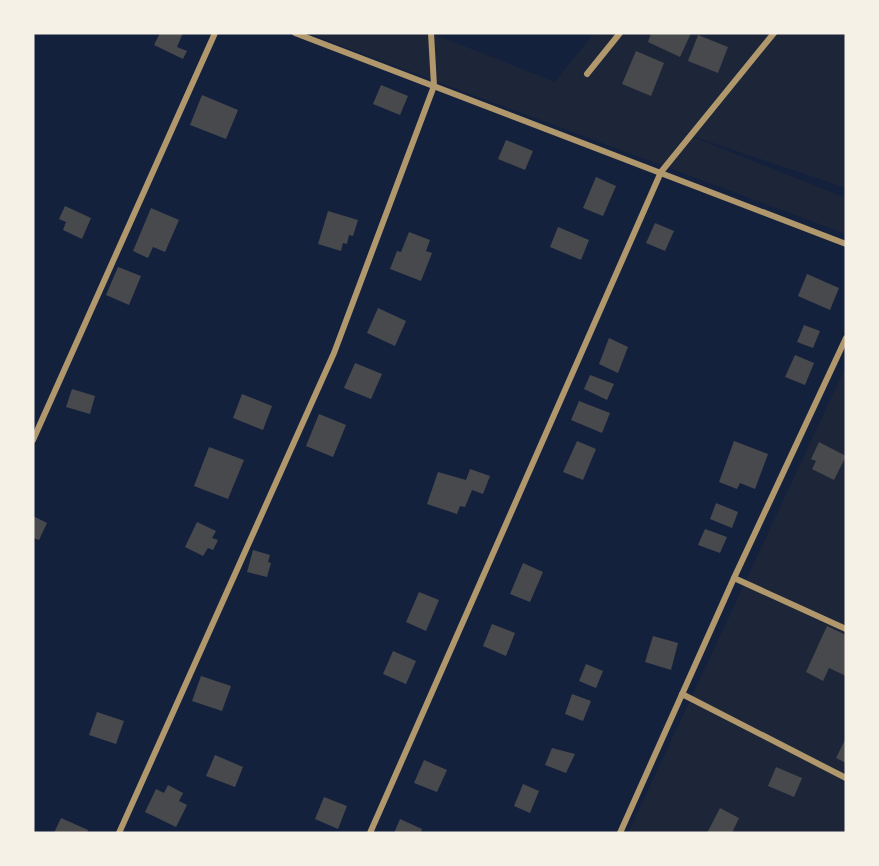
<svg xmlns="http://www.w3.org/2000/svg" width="879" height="866" viewBox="0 0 879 866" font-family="Inter,sans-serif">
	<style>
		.green { fill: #1d2539 }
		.building { fill: #48494c }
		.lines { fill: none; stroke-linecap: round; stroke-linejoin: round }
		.minor { stroke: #b1986c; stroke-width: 6 }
	</style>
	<rect width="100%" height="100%" fill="#14213d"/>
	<!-- green -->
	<g class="green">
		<polygon points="307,33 431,33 555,82 594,33 846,33 846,188 680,132 846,198 846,234"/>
		<polygon points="846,366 846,833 628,833"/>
	</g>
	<!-- building -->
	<g class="building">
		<polygon points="160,33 183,33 177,47 187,51 183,59 154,45"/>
		<polygon points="651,33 691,33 680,57 648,42"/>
		<polygon points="698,35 728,47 718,73 688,61"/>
		<polygon points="636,51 664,63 651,96 622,84"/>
		<polygon points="381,85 408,96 400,115 373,104"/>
		<polygon points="202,95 238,110 226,139 190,125"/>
		<polygon points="506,140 533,151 525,170 498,159"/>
		<polygon points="596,177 616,186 603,216 583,208"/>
		<polygon points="65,206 91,218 82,239 63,230 66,222 59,219"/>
		<polygon points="151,208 179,220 165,252 153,247 148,258 133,251"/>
		<polygon points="328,211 358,220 353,236 349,235 347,244 343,243 341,251 318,244"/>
		<polygon points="655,223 674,231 665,251 646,243"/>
		<polygon points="558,227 589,240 581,260 550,247"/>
		<polygon points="409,232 430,240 426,251 432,253 421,281 390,269 397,251 401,252"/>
		<polygon points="118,267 141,276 129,305 106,295"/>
		<polygon points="807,274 839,288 830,310 798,296"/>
		<polygon points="378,308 406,321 395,346 367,333"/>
		<polygon points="804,325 820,331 813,348 797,342"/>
		<polygon points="609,338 628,347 618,373 599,364"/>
		<polygon points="795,355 814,363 805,385 785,377"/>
		<polygon points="355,363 382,374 371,399 344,388"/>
		<polygon points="590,375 614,384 607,400 584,389"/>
		<polygon points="72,389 95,396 90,414 66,407"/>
		<polygon points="242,394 272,406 263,430 233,418"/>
		<polygon points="579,401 610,413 602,433 571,420"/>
		<polygon points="319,414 346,425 333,457 306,446"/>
		<polygon points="577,441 596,449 583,480 563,472"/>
		<polygon points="734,441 768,454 755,489 740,483 737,489 719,482"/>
		<polygon points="819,442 846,456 834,480 812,469 816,461 811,459"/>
		<polygon points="209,447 244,460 228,499 194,486"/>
		<polygon points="470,469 490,476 483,494 472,490 465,507 460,506 457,514 427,504 438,472 466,480"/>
		<polygon points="716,503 738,512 732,528 710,519"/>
		<polygon points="33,516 47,523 39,540 33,538"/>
		<polygon points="197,522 216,531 212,538 218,540 213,550 208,548 203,556 185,547"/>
		<polygon points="705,529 727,537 720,553 698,545"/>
		<polygon points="253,550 270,555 268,562 271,563 267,577 247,572"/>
		<polygon points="523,563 543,572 530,602 510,594"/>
		<polygon points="419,592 439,600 426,631 406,622"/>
		<polygon points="492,624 515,633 506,656 483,646"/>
		<polygon points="827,626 846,635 846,676 829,668 823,681 806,672"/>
		<polygon points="653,636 678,643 671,670 645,662"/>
		<polygon points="393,651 416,661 406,684 383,674"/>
		<polygon points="586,664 603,671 596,688 579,681"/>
		<polygon points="201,676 231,686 222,711 192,701"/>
		<polygon points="572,694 591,701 583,721 565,714"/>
		<polygon points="97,712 124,721 116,744 89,735"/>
		<polygon points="846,738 846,763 836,758"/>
		<polygon points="552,748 575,754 566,773 545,765"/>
		<polygon points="215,755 243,767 235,787 206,776"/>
		<polygon points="424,760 447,770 437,792 414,783"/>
		<polygon points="776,767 802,778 794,797 768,786"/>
		<polygon points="523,784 539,791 530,813 514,806"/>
		<polygon points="168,785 183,793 179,801 187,805 176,827 145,812 156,789 164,793"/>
		<polygon points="324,797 347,806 338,829 315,819"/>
		<polygon points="720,808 739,818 732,833 707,833"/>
		<polygon points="61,818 88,830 87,833 54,833"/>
		<polygon points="400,819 422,829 421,833 394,833"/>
	</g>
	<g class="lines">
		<!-- minor -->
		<g class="minor">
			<polyline points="295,33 846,244"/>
			<polyline points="587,74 620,33"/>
			<polyline points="33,440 215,33"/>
			<polyline points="734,578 846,629"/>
			<polyline points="682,694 846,778"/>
			<polyline points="119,833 334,353 434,86 431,33"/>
			<polyline points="370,833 661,172 774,33"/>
			<polyline points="620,833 734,578 846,338"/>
		</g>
	</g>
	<!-- border -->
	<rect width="879" height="866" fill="none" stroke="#f6f1e7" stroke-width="69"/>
</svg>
